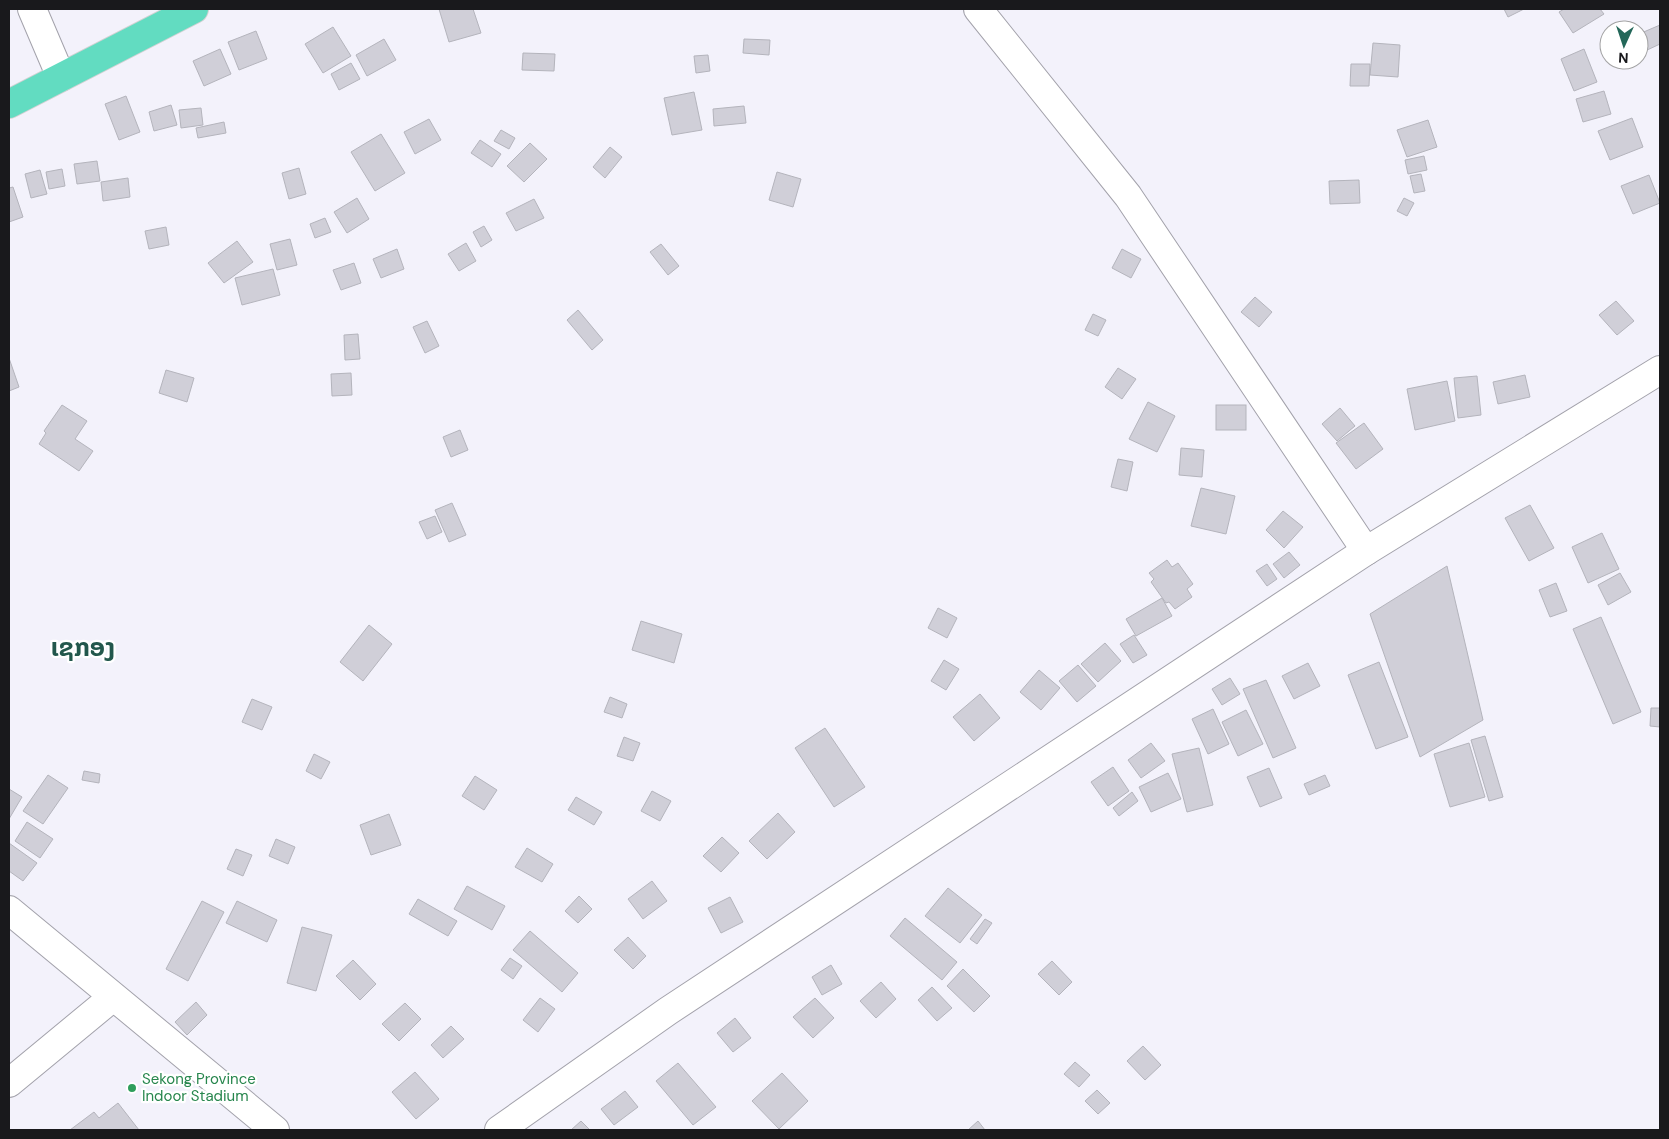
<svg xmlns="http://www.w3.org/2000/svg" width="1669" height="1139" viewBox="0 0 1669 1139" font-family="'DM Sans','Noto Sans Lao',sans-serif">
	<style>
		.building { fill: #d0cfd8; stroke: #b4b4bc }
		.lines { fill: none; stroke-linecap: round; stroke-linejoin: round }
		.minor-casing { stroke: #a3a2ab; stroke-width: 30 }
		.highway-casing { stroke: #d1d1d2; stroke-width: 30 }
		.minor { stroke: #fff; stroke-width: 28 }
		.highway { stroke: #62dcc1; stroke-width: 28 }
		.leisure-dot { fill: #2e9e5b; stroke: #fff; stroke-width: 2 }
		.labels { text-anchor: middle; stroke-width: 4.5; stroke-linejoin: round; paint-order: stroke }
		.leisure-label { font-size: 15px; fill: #27864d; stroke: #fff; text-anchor: start }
		.town-label { font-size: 25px; font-weight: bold; fill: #22574c; stroke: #fff }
	</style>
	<rect width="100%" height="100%" fill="#f3f2fb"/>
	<!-- building -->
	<g class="building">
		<polygon points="439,9 473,9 481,33 449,42"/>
		<polygon points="1504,9 1524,9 1508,17"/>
		<polygon points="1564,9 1600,9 1604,14 1573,33 1559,12"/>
		<polygon points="1660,25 1660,44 1645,51 1639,34"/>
		<polygon points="333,27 351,56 323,73 305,44"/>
		<polygon points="256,31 267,59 239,70 228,42"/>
		<polygon points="384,39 396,60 367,76 356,55"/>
		<polygon points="744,39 770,40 769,55 743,53"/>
		<polygon points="1373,43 1400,45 1398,77 1370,75"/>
		<polygon points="220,49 231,74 204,86 193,61"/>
		<polygon points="1584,49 1597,82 1574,91 1561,59"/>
		<polygon points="523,53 555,54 554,71 522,70"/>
		<polygon points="708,55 710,71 696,73 694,56"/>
		<polygon points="351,63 360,79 339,90 331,74"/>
		<polygon points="1351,64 1370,64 1369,86 1350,86"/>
		<polygon points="1604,91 1611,114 1583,122 1576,99"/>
		<polygon points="694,92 702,130 672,135 664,98"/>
		<polygon points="126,96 140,132 119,140 105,104"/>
		<polygon points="171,105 177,125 154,131 149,112"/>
		<polygon points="744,106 746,123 714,126 713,109"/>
		<polygon points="201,108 203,125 181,128 179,110"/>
		<polygon points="1632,118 1643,147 1610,160 1598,131"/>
		<polygon points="429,119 441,140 415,154 404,132"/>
		<polygon points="1428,120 1437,147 1407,157 1397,130"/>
		<polygon points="224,122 226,133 198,138 196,128"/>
		<polygon points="501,130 515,138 509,149 494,141"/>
		<polygon points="381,134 405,173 375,191 351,152"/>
		<polygon points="480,140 501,154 492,167 471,153"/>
		<polygon points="530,143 547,159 524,182 507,166"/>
		<polygon points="610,147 622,157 605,178 593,167"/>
		<polygon points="1424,156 1427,170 1408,174 1405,160"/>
		<polygon points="97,161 100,181 77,184 74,164"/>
		<polygon points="299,168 306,194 289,199 282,173"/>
		<polygon points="62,169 65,186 49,189 46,172"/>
		<polygon points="40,170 47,194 31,198 25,174"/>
		<polygon points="777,172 801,179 793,207 769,200"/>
		<polygon points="1421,174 1425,191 1414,193 1410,176"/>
		<polygon points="1649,175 1660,203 1633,214 1621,186"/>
		<polygon points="128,178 130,197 103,201 101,182"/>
		<polygon points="1359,180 1360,203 1330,204 1329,181"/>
		<polygon points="13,187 23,217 9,222 9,188"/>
		<polygon points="357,198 369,219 347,233 334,212"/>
		<polygon points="1404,198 1414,203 1407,216 1397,211"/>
		<polygon points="534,199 544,218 516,231 506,213"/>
		<polygon points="325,218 331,232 315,238 310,224"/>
		<polygon points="484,226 492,240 481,247 473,232"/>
		<polygon points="166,227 169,245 149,249 145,231"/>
		<polygon points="290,239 297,265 277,270 270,244"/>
		<polygon points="237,241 253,262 224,283 208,263"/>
		<polygon points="466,243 476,261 459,271 448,254"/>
		<polygon points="661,244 679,266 668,275 650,252"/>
		<polygon points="397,249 404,269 381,278 373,259"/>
		<polygon points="1122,249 1141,259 1131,278 1112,268"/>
		<polygon points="354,263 361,283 341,290 333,270"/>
		<polygon points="273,269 280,295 242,305 235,278"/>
		<polygon points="1255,297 1272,312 1259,327 1241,312"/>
		<polygon points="1616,301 1634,321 1617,335 1599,315"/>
		<polygon points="578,310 603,340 592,350 567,320"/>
		<polygon points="1093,314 1106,320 1098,336 1085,330"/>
		<polygon points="427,321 439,346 425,353 413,327"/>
		<polygon points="358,334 360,359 345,360 344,335"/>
		<polygon points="9,358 19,387 9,391"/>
		<polygon points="1118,368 1136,379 1122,399 1105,387"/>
		<polygon points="166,370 194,378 187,402 159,393"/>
		<polygon points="351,373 352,395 332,396 331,374"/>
		<polygon points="1525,375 1530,397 1498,404 1493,382"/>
		<polygon points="1477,376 1481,415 1458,418 1454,378"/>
		<polygon points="1447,381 1455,421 1415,430 1407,389"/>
		<polygon points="1148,402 1175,416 1157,452 1129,439"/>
		<polygon points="62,405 87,421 75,439 93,451 79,471 39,444 46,433 44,431"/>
		<rect x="1216" y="405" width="30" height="25"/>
		<polygon points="1340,408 1355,426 1337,441 1322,424"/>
		<polygon points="1364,423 1383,449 1356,469 1336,443"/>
		<polygon points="460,430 468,450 451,457 443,437"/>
		<polygon points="1181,448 1204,450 1202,477 1179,475"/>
		<polygon points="1118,459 1133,462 1127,491 1111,487"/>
		<polygon points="1201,488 1235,496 1226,534 1191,526"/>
		<polygon points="452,503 466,535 449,542 435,510"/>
		<polygon points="1530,505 1554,548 1529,561 1505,518"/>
		<polygon points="1283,511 1303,527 1284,548 1266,530"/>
		<polygon points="435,516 442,532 427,539 419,522"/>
		<polygon points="1602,533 1619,569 1588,583 1572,547"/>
		<polygon points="1289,552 1300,565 1284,578 1273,564"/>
		<polygon points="1167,560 1172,567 1178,563 1193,584 1187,589 1192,597 1175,609 1169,602 1166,603 1151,582 1154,579 1149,573"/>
		<polygon points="1267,564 1277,579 1267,586 1256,571"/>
		<polygon points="1447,566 1483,720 1420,757 1370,614"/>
		<polygon points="1620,573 1631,592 1608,605 1598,585"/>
		<polygon points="1556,583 1567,611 1550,617 1539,590"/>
		<polygon points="1162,598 1172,616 1136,636 1126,619"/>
		<polygon points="938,608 957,618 947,638 928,628"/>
		<polygon points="1601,617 1641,712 1613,724 1573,629"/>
		<polygon points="641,621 682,634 674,663 632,650"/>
		<polygon points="369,625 392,644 363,681 340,662"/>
		<polygon points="1134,635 1147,655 1133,663 1120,644"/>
		<polygon points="1105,643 1121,661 1098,682 1081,664"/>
		<polygon points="944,660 959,669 946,690 931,681"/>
		<polygon points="1379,662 1408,737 1376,749 1348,675"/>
		<polygon points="1308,663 1320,686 1294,699 1282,676"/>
		<polygon points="1078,665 1096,686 1077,702 1059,681"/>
		<polygon points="1039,670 1060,688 1041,710 1020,692"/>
		<polygon points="1230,678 1240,694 1222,705 1212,689"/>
		<polygon points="1266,680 1296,748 1273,758 1243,689"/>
		<polygon points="980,694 1000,718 974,741 953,717"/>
		<polygon points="610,697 627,704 622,718 604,712"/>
		<polygon points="252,699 272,707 262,730 242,722"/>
		<polygon points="1651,708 1660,708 1660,727 1650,726"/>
		<polygon points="1213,709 1229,744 1208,754 1192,719"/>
		<polygon points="1246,710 1263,744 1238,756 1222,722"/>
		<polygon points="825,728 865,787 834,807 795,748"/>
		<polygon points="1485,736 1503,797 1489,801 1471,740"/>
		<polygon points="624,737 640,743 633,761 617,756"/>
		<polygon points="1151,743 1165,761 1141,778 1128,760"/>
		<polygon points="1469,743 1485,797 1450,807 1434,754"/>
		<polygon points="1199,748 1213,805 1187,812 1172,754"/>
		<polygon points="314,754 330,762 321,779 306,771"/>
		<polygon points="1113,767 1129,791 1108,806 1091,782"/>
		<polygon points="1269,768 1282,798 1260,807 1247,777"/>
		<polygon points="84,771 100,774 99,783 82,780"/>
		<polygon points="1168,773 1181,799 1151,812 1139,787"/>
		<polygon points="48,775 68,788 43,824 23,811"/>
		<polygon points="1325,775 1330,786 1309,795 1304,784"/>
		<polygon points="475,776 497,790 484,810 462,796"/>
		<polygon points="9,789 22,797 9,819"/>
		<polygon points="652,791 671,801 660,821 641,811"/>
		<polygon points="1132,792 1138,801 1119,816 1113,808"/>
		<polygon points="576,797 602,812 594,825 568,810"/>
		<polygon points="778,813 795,832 767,859 749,841"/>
		<polygon points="389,814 401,845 371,855 360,825"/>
		<polygon points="27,822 53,839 40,858 15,841"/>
		<polygon points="722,837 739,853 721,872 703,856"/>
		<polygon points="276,839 295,847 288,864 269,856"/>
		<polygon points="9,843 37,863 23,881 9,871"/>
		<polygon points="527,848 553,864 542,882 515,867"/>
		<polygon points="236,849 252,855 243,876 227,869"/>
		<polygon points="652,881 667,901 643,919 628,899"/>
		<polygon points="467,886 505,906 492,930 454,909"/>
		<polygon points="948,888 982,915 960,943 925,916"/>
		<polygon points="579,896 592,909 578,923 565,911"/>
		<polygon points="730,897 743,922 721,933 708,908"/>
		<polygon points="418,899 457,921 448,936 409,914"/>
		<polygon points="202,901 224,912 188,981 166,969"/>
		<polygon points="237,901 277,920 267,942 226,923"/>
		<polygon points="905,918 957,962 942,980 890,936"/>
		<polygon points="985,919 992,923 977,944 970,939"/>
		<polygon points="302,927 332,935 316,991 287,983"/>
		<polygon points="530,931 578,973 562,992 513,950"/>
		<polygon points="628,937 646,956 633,969 614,950"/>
		<polygon points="510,958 522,966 513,979 501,970"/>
		<polygon points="353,960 376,984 360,1000 336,976"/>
		<polygon points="1052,961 1072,982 1059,995 1038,974"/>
		<polygon points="831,965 842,984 822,995 812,977"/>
		<polygon points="963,969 990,996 974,1012 947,986"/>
		<polygon points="881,982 896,999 876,1018 860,1001"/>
		<polygon points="932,987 952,1008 937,1021 918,1000"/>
		<polygon points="540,998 555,1009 538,1032 523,1020"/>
		<polygon points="815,998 834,1018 813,1038 793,1017"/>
		<polygon points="196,1002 207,1015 187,1035 175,1022"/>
		<polygon points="405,1003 421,1019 399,1041 382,1024"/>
		<polygon points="735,1018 751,1038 733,1052 717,1033"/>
		<polygon points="451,1026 464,1039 443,1058 431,1045"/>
		<polygon points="1143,1046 1161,1065 1145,1080 1127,1061"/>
		<polygon points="1075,1062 1090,1075 1079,1087 1064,1074"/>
		<polygon points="678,1063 716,1107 693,1125 656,1081"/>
		<polygon points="415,1072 439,1099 416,1119 392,1092"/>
		<polygon points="782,1073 808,1101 779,1129 752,1101"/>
		<polygon points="1097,1090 1110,1103 1098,1114 1085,1101"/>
		<polygon points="625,1091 638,1107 614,1125 601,1109"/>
		<polygon points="118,1103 139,1130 70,1130 94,1112 99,1118"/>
		<polygon points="581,1121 590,1130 571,1130"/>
		<polygon points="978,1121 985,1130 968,1130"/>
	</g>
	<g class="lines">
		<defs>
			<g id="minor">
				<polyline points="32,9 61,77"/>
				<polyline points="978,9 1128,196 1366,551"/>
				<polyline points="9,910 275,1130"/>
				<polyline points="9,1083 113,997"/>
				<polyline points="499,1130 668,1011 1366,551 1660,370"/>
			</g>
			<polyline id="highway" points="9,104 194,9"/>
		</defs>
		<!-- minor casing -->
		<use href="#minor" class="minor-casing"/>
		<!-- highway casing -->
		<use href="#highway" class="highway-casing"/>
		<!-- minor -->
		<use href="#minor" class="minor"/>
		<!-- highway -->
		<use href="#highway" class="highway"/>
	</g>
	<!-- markers -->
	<circle class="leisure-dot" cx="132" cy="1088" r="5"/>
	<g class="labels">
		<!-- leisure labels -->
		<g class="leisure-label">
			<text x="142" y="1084">Sekong Province<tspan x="142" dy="17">Indoor Stadium</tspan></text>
		</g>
		<!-- town labels -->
		<g class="town-label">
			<text x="83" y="656">ເຊກອງ</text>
		</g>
	</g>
	<!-- border -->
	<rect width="1669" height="1139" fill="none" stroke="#19191c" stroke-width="20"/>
	<!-- north arrow -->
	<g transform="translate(1624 45) rotate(183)"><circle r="24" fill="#ffffff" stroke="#a3a3a4"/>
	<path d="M0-4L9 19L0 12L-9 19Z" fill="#236759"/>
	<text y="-8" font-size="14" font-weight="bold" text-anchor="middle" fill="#19191c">N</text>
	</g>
</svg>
